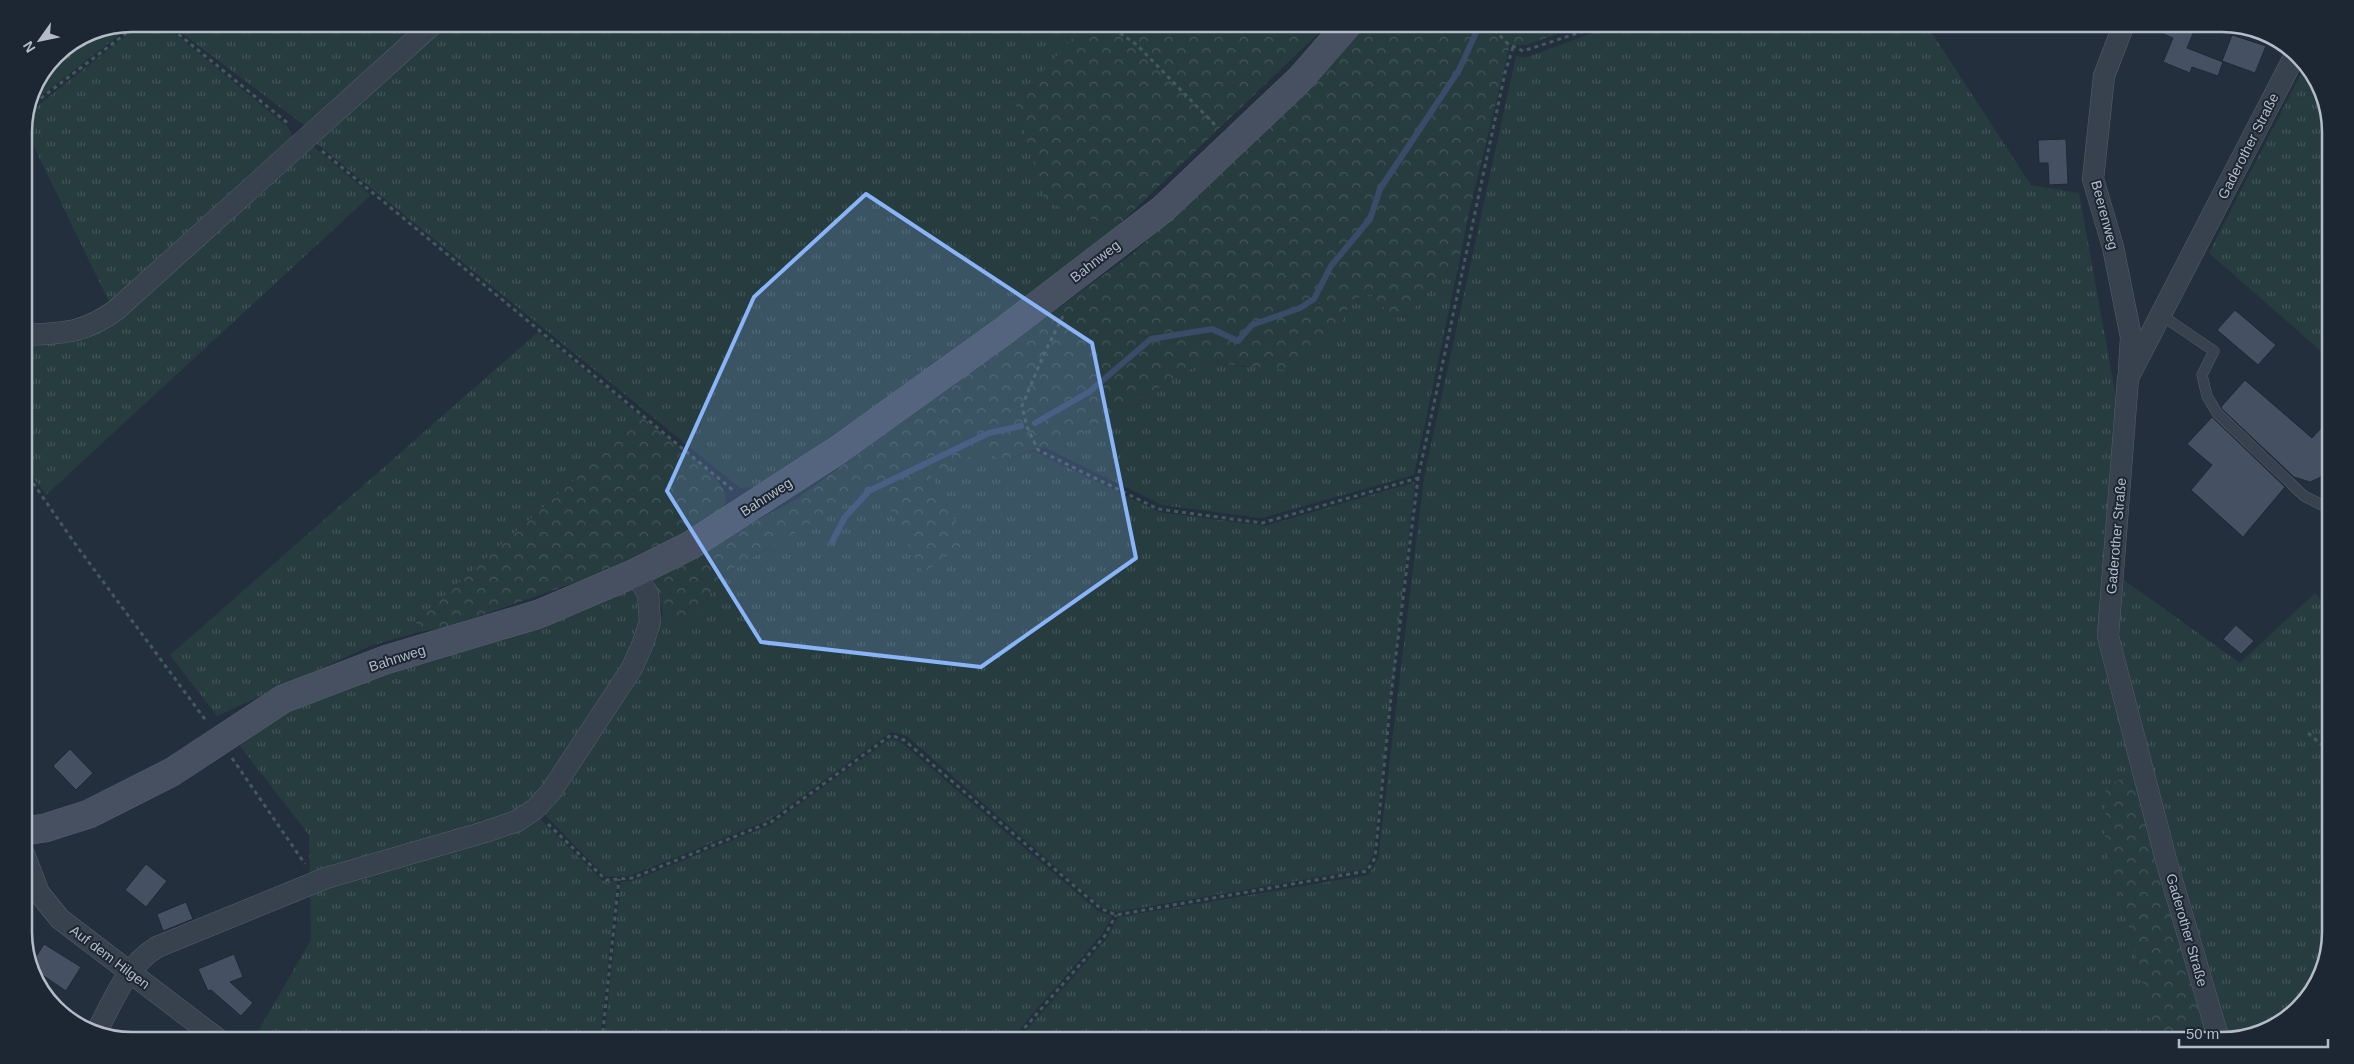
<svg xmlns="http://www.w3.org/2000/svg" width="2354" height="1064" viewBox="0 0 2354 1064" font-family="Arial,sans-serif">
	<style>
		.grass { fill: url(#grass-tufts) }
		.forest { fill: url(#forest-crowns) }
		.water { fill: url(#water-ripples) }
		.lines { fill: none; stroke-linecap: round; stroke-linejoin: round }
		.stream { stroke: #394c67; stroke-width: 6 }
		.building { fill: #455162; stroke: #1f2835 }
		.service-casing { stroke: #565f6c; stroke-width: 11 }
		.minor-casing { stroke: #565f6c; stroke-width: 22 }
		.secondary-casing { stroke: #565f6c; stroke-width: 29 }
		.path { stroke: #44595c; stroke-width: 3; stroke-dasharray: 4 4; stroke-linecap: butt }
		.service { stroke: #38414e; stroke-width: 10 }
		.minor { stroke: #38414e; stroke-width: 21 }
		.secondary { stroke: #465061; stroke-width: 28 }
		.marked { fill: #8ab4f8; fill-opacity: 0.2; stroke: #8ab4f8; stroke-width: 4; stroke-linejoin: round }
		.labels { text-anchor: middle; stroke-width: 4; stroke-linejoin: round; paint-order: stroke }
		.street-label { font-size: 14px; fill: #b4bcc9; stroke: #1d2633 }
		.rim { fill: none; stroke: #b4bcc9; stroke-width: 2.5 }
	</style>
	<defs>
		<pattern id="grass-tufts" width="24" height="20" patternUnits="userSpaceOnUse" patternTransform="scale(1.25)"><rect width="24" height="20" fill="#263c3f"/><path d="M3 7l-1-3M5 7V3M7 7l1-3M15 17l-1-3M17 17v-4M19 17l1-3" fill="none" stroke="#435659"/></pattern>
		<pattern id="forest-crowns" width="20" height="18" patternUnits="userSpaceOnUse" patternTransform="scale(1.25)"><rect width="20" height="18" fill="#263c3f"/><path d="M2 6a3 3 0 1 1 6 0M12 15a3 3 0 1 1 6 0" fill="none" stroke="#435659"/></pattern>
		<pattern id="water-ripples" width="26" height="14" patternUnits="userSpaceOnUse" patternTransform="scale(1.25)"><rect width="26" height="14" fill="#394c67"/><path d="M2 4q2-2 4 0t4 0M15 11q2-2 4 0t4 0" fill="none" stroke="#53647b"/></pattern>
	</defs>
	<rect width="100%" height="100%" fill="#242f3e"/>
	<!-- grass -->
	<g class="grass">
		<polygon points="135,24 132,25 29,105 32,91 56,55 91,32"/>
		<polygon points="148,24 167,27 289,128 294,140 111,306 24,126 27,114 132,31"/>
		<polygon points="170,24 423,24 305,126"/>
		<polygon points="440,24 1062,24 1077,33 1046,202 1115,228 1020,304 822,443 759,487 740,488 311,139"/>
		<polygon points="1617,24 1926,24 2031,185 2079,193 2117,403 2103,582 2136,769 2105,844 2128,922 2156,1040 1018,1040 1107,938 1118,917 1368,875 1378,859 1424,477 1516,56 1525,58"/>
		<polygon points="2305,66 2312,72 2330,126 2330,359 2209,253"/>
		<polygon points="306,140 371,195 46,495 24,466 24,340 78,336"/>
		<polygon points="1461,253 1414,475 1261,518 1162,505 1044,447 1074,437 1203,362 1248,367 1338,333 1351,300 1371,294 1391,315 1406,318"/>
		<polygon points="538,332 643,418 416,621 418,632 370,646 217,716 170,655"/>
		<polygon points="983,450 1011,458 1034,451 1159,512 1265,526 1415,482 1373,855 1366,869 1116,912 1101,907 907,736 891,732 769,820 629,876 606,877 542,812 654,638 663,613 681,624 703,605 725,573 878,485 967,542 930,476"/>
		<polygon points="2124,580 2240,663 2315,593 2330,608 2330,932 2322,973 2282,1022 2228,1038 2181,880 2124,671 2118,618 2119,583"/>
		<polygon points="631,585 643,596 640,635 553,781 513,814 310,876 309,835 240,746 243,738 303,702"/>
		<polygon points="891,738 902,743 1098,911 1112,916 1102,934 1010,1040 604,1040 621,882 632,881 771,825"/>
		<polygon points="537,816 603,881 617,881 600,1040 253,1040 311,940 310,889"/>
	</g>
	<!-- forest -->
	<g class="forest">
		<polygon points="1062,24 1328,24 1115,228 1046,202 1015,102 1077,33"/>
		<polygon points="1362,24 1519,24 1521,29 1545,24 1586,24 1526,45 1510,45 1467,221 1461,253 1406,318 1391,315 1371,294 1351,300 1338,333 1286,370 1203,362 1074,437 1011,458 998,459 983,450 931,476 967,542 923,573 878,485 725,573 703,605 681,624 663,613 653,577 795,500 1131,255 1293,105"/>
		<path d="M643 418C662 434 718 471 725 493 727 502 723 511 718 518L605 572 445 628 418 632 416 621Z"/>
		<polygon points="2136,769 2213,1040 2156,1040 2128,922 2105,844 2106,788"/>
	</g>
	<!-- water -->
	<polygon class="water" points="1519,24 1545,24 1521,29"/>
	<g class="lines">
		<!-- stream -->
		<g class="stream">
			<polyline points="1035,423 1089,392 1151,339 1212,329 1238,341 1252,325 1300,308 1314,299 1331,266 1370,219 1380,189 1459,70 1479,26"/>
			<polyline points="832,542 845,517 869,491 989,433 1021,426"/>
		</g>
	</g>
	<!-- building -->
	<g class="building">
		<polygon points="2140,24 2197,24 2187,48 2223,62 2218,76 2192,67 2190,73 2163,62 2173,38"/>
		<polygon points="2232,35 2266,46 2255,73 2222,61"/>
		<polygon points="2066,139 2068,184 2049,185 2048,163 2039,163 2038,140"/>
		<polygon points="2235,310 2276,345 2258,365 2217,330"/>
		<polygon points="2245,380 2312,438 2330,418 2330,466 2319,478 2310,482 2294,477 2222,409 2221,407"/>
		<polygon points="2212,417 2285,487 2243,537 2191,490 2212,465 2187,444"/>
		<polygon points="2236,625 2254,641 2241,654 2223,639"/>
		<polygon points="70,749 93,773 76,790 53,766"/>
		<polygon points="146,864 167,881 146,907 125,890"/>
		<polygon points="186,902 193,919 163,931 157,914"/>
		<polygon points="44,944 81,967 66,991 35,970 32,963"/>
		<polygon points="234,954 243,977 230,982 253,1003 241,1016 211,990 208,991 198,969"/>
	</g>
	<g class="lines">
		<defs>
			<polyline id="service" points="2161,315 2214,351 2202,375 2207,396 2217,413 2304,496 2330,509"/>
			<g id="minor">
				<polyline points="2124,24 2104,76 2093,179 2113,247 2131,337 2129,370"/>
				<path d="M24 335C63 333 83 334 116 310L433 24"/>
				<polyline points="24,854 39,893 60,919 219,1040"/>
				<path d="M96 1033C113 1001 126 966 157 947L326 878 485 832 517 821 535 809 550 793 594 726 632 668 643 643 650 622 648 594 635 573"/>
				<polyline points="2219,1040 2166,860 2108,636 2128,378 2294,57"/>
			</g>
			<polyline id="secondary" points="24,831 45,828 89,814 172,772 283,699 385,660 539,614 635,573 691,545 838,450 1005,330 1163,209 1301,78 1348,24"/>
		</defs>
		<!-- service casing -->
		<use href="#service" class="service-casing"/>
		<!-- minor casing -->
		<use href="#minor" class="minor-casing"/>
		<!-- secondary casing -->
		<use href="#secondary" class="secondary-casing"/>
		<!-- path -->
		<g class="path">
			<polyline points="166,24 290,125"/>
			<polyline points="1107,24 1137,45 1217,127"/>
			<polyline points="1489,24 1507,43 1523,51 1606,24"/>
			<polyline points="28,108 133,28 142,24"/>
			<polyline points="322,151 734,491"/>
			<polyline points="1063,316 1044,354 1022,406 1027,427 1038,450 1158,509 1262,523 1418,478"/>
			<polyline points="24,470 76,545 207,722"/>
			<polyline points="2308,733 2330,752"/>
			<polyline points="232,758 305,864"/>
			<polyline points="548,824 606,880 632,878 771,822 891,735 904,740 1100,908 1116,915 1367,871 1375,858 1392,687 1418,478 1505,73 1513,47"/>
			<polyline points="602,1040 619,879"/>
			<polyline points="1014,1040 1104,937 1116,915"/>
		</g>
		<!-- service -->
		<use href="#service" class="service"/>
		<!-- minor -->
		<use href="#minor" class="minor"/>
		<!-- secondary -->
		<use href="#secondary" class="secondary"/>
	</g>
	<!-- marked area -->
	<path class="marked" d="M866 194 1092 343 1136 558 981 667 761 642 667 491 754 297Z"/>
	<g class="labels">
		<!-- street labels -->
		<g class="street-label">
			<text transform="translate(2248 146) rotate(-63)" y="5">Gaderother Straße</text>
			<text transform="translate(2105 215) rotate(75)" y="5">Beerenweg</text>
			<text transform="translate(1095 261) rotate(-38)" y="5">Bahnweg</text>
			<text transform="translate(766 497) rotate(-33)" y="5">Bahnweg</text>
			<text transform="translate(2116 536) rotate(-85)" y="5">Gaderother Straße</text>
			<text transform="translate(397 658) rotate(-18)" y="5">Bahnweg</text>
			<text transform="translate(2187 930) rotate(74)" y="5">Gaderother Straße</text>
			<text transform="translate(110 957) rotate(37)" y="5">Auf dem Hilgen</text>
		</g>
	</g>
	<!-- crop -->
	<path d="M0 0H2354V1064H0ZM132 32H2222A100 100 0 0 1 2322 132V932A100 100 0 0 1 2222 1032H132A100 100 0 0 1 32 932V132A100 100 0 0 1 132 32Z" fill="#1d2633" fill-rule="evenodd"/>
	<path class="rim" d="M132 32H2222A100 100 0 0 1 2322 132V932A100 100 0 0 1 2222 1032H132A100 100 0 0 1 32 932V132A100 100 0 0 1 132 32Z"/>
	<!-- north arrow -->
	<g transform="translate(40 40) rotate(237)" stroke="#1d2633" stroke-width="4" paint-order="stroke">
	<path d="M0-4L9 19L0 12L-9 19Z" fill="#b4bcc9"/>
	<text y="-8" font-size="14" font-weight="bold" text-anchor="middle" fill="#b4bcc9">N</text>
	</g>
	<!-- scale -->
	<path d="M2179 1039v8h149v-8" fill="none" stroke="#b4bcc9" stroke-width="2.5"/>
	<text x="2186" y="1039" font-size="15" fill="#b4bcc9" stroke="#1d2633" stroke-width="4" paint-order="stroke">50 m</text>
</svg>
